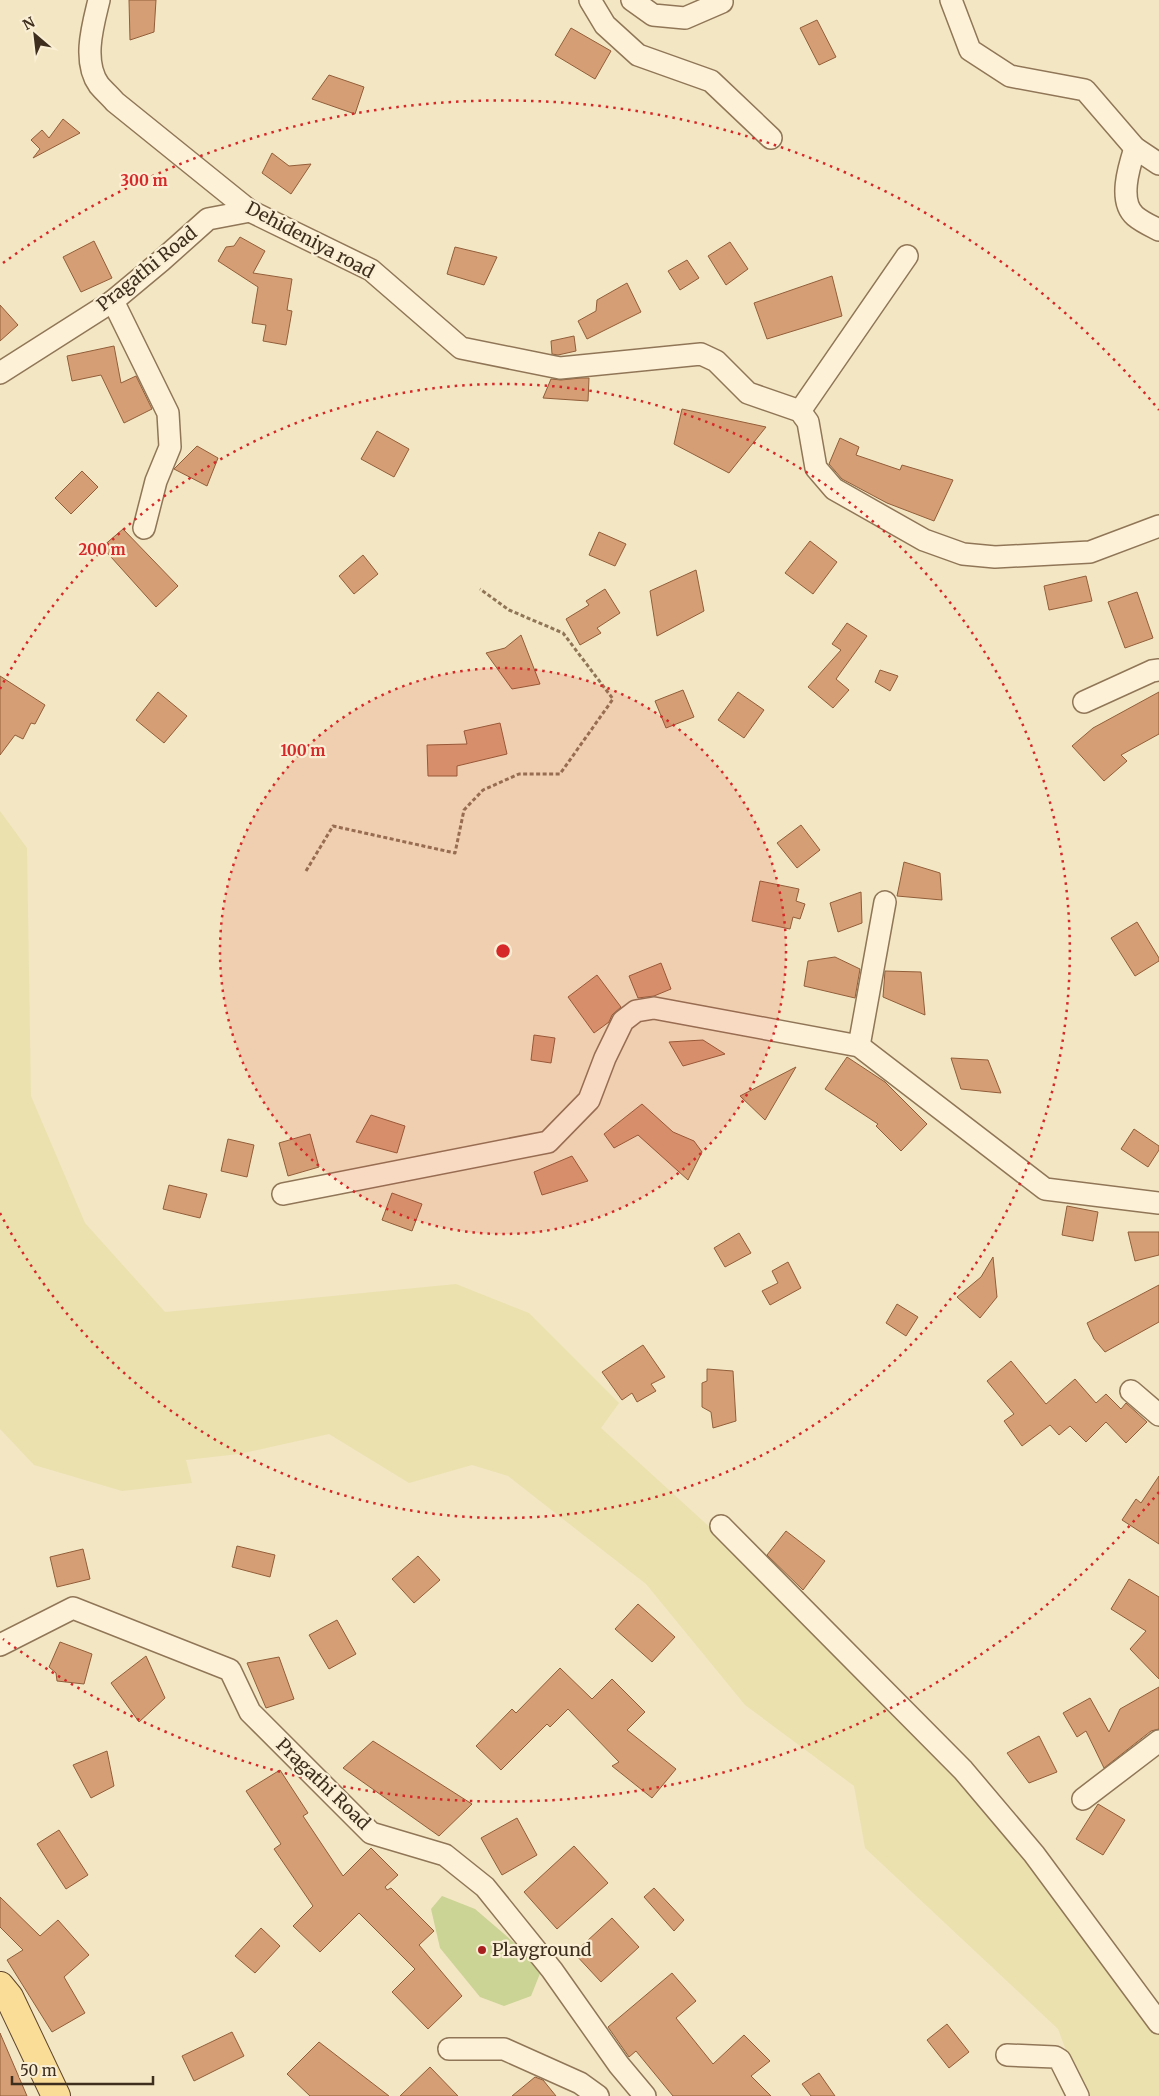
<svg xmlns="http://www.w3.org/2000/svg" width="1159" height="2096" viewBox="0 0 1159 2096" font-family="Merriweather,serif">
	<style>
		.farmland { fill: #eae1af }
		.green { fill: #cbd395 }
		.building { fill: #d69e74; stroke: #925e3a }
		.lines { fill: none; stroke-linecap: round; stroke-linejoin: round }
		.minor-casing { stroke: #907657; stroke-width: 24 }
		.major-casing { stroke: #5e442c; stroke-width: 30 }
		.path { stroke: #907657; stroke-width: 3; stroke-dasharray: 4 2.5; stroke-linecap: butt }
		.minor { stroke: #fdf2d8; stroke-width: 21 }
		.major { stroke: #fadd97; stroke-width: 28 }
		.ring { fill: none; stroke: #d62828; stroke-width: 2.5; stroke-dasharray: 2.5 5 }
		.poi-dot { fill: #a7201f; stroke: #faefd4; stroke-width: 2 }
		.labels { text-anchor: middle; stroke-width: 4.5; stroke-linejoin: round; paint-order: stroke }
		.street-label { font-size: 18px; fill: #3e2e1d; stroke: #faefd4 }
		.poi-label { font-size: 18px; fill: #3e2e1d; stroke: #faefd4; text-anchor: start }
		.centre { fill: #d62828; stroke: #faefd4; stroke-width: 2.5 }
		.ring-label { font-size: 15px; text-anchor: middle; font-weight: bold; fill: #d62828; stroke: #faefd4; stroke-width: 4.5; stroke-linejoin: round; paint-order: stroke }
	</style>
	<rect width="100%" height="100%" fill="#f3e6c3"/>
	<!-- farmland -->
	<polygon class="farmland" points="0,811 27,848 31,1096 85,1223 165,1312 456,1284 529,1313 619,1403 601,1428 839,1645 963,1770 1159,2017 1159,2096 1083,2096 1058,2029 865,1848 854,1786 745,1705 646,1584 508,1476 472,1465 409,1483 329,1434 239,1454 186,1460 192,1483 122,1491 34,1465 0,1429"/>
	<!-- green -->
	<polygon class="green" points="442,1896 475,1909 525,1952 541,1971 531,1996 504,2006 480,1997 440,1948 431,1909"/>
	<!-- building -->
	<g class="building">
		<polygon points="129,0 156,0 154,32 130,40"/>
		<polygon points="817,20 836,57 819,65 800,28"/>
		<polygon points="571,28 611,51 595,79 555,55"/>
		<polygon points="329,75 364,87 355,114 312,99"/>
		<polygon points="63,119 80,133 33,158 40,149 31,140 42,130 49,138"/>
		<polygon points="272,153 289,166 311,164 291,194 262,173"/>
		<polygon points="240,237 265,251 253,273 292,279 287,310 292,311 286,345 263,341 266,325 252,323 258,287 218,261 226,247 234,246"/>
		<polygon points="94,241 112,278 81,292 63,257"/>
		<polygon points="730,242 748,269 726,285 708,256"/>
		<polygon points="455,247 497,257 484,285 447,274"/>
		<polygon points="687,260 699,278 680,290 668,271"/>
		<polygon points="832,276 842,316 767,339 754,303"/>
		<polygon points="627,283 641,312 587,339 578,321 596,311 597,300"/>
		<polygon points="0,305 18,325 0,341"/>
		<polygon points="574,336 576,351 558,355 552,354 551,341"/>
		<polygon points="114,346 121,383 136,376 152,409 124,423 101,375 72,381 67,356"/>
		<polygon points="581,378 589,378 588,401 543,398 551,379 561,380"/>
		<polygon points="682,409 766,427 729,473 674,444"/>
		<polygon points="377,431 409,449 394,477 361,459"/>
		<polygon points="840,438 859,447 856,455 900,470 902,465 953,480 934,521 887,503 842,479 829,464"/>
		<polygon points="197,446 218,458 207,486 174,469"/>
		<polygon points="82,471 98,487 71,514 55,498"/>
		<polygon points="123,529 178,586 156,607 102,547"/>
		<polygon points="599,532 626,544 615,566 589,555"/>
		<polygon points="810,541 837,562 813,594 785,573"/>
		<polygon points="363,555 378,574 354,594 339,576"/>
		<polygon points="696,570 704,611 657,636 650,591"/>
		<polygon points="1086,576 1092,601 1049,610 1044,586"/>
		<polygon points="605,589 620,613 597,628 601,633 580,645 566,619 589,605 586,601"/>
		<polygon points="1137,592 1153,638 1125,648 1108,602"/>
		<polygon points="847,623 867,636 836,679 849,690 833,708 808,687 841,650 832,644"/>
		<polygon points="521,635 540,684 512,689 486,653 505,648"/>
		<polygon points="880,670 898,676 890,691 875,682"/>
		<polygon points="0,676 45,705 35,724 31,723 23,739 15,735 0,755"/>
		<polygon points="683,690 694,717 666,728 655,701"/>
		<polygon points="158,692 187,716 164,743 136,720"/>
		<polygon points="738,692 764,710 744,738 718,720"/>
		<polygon points="1159,692 1159,734 1121,755 1127,761 1104,781 1072,746 1093,728"/>
		<polygon points="500,723 507,754 457,766 457,776 428,776 427,745 467,744 464,731"/>
		<polygon points="801,825 820,850 797,868 777,843"/>
		<polygon points="904,862 940,873 942,900 897,896"/>
		<polygon points="760,881 799,889 796,901 805,904 800,919 793,917 790,929 752,921"/>
		<polygon points="861,892 862,923 838,932 830,903"/>
		<polygon points="1137,922 1159,958 1159,961 1135,976 1111,938"/>
		<polygon points="835,957 860,969 855,998 804,986 808,961"/>
		<polygon points="661,963 671,989 654,996 638,998 629,976"/>
		<polygon points="885,971 921,972 925,1015 883,997"/>
		<polygon points="597,975 621,1007 612,1015 609,1022 594,1033 568,997"/>
		<polygon points="534,1035 555,1038 551,1063 531,1060"/>
		<polygon points="703,1040 725,1054 683,1066 669,1042"/>
		<polygon points="847,1057 885,1082 927,1124 901,1151 876,1126 878,1124 825,1089"/>
		<polygon points="951,1058 988,1060 1001,1093 961,1089"/>
		<polygon points="796,1067 765,1120 740,1096"/>
		<polygon points="642,1104 673,1132 694,1141 702,1152 688,1180 638,1135 614,1148 604,1134"/>
		<polygon points="371,1115 405,1126 397,1153 356,1142"/>
		<polygon points="1134,1129 1159,1146 1159,1150 1148,1167 1121,1149"/>
		<polygon points="310,1134 319,1167 288,1176 279,1143"/>
		<polygon points="228,1139 254,1145 247,1177 221,1171"/>
		<polygon points="572,1156 588,1181 542,1195 534,1172"/>
		<polygon points="169,1185 207,1194 200,1218 163,1209"/>
		<polygon points="392,1193 422,1204 412,1231 382,1220"/>
		<polygon points="1067,1206 1098,1212 1093,1241 1062,1235"/>
		<polygon points="1128,1232 1159,1232 1159,1255 1135,1261"/>
		<polygon points="739,1233 751,1253 725,1267 714,1248"/>
		<polygon points="993,1257 997,1297 980,1318 957,1297 981,1277"/>
		<polygon points="788,1262 801,1288 770,1305 762,1291 778,1283 772,1271"/>
		<polygon points="1159,1285 1159,1322 1105,1352 1094,1339 1087,1323"/>
		<polygon points="897,1304 918,1317 906,1336 886,1323"/>
		<polygon points="643,1345 665,1377 651,1384 656,1391 637,1402 632,1393 622,1400 602,1372"/>
		<polygon points="1011,1361 1046,1404 1075,1379 1096,1403 1106,1394 1121,1409 1126,1403 1147,1422 1126,1443 1106,1422 1086,1442 1070,1426 1059,1435 1050,1425 1022,1446 1004,1421 1014,1414 987,1381"/>
		<polygon points="707,1369 733,1371 736,1421 713,1428 711,1412 702,1407 702,1383 707,1381"/>
		<polygon points="1159,1476 1159,1544 1122,1520 1136,1499 1141,1503"/>
		<polygon points="786,1531 825,1561 803,1590 767,1555"/>
		<polygon points="237,1546 275,1555 270,1577 232,1567"/>
		<polygon points="83,1549 90,1579 57,1587 50,1557"/>
		<polygon points="418,1556 440,1580 414,1603 392,1579"/>
		<polygon points="1129,1579 1159,1597 1159,1679 1130,1649 1146,1631 1111,1609"/>
		<polygon points="638,1604 675,1637 652,1662 615,1629"/>
		<polygon points="337,1620 356,1654 329,1669 309,1635"/>
		<polygon points="60,1642 92,1654 84,1684 57,1681 56,1673 49,1667"/>
		<polygon points="146,1656 165,1698 139,1722 111,1683"/>
		<polygon points="279,1657 294,1699 266,1708 247,1663"/>
		<polygon points="560,1668 592,1699 612,1679 645,1712 627,1730 676,1769 652,1798 612,1766 619,1762 568,1709 550,1727 547,1724 501,1770 476,1746 512,1709 516,1713"/>
		<polygon points="1159,1687 1159,1729 1151,1731 1104,1768 1086,1731 1077,1737 1063,1713 1090,1698 1109,1732 1120,1709"/>
		<polygon points="1039,1736 1057,1772 1029,1783 1007,1753"/>
		<polygon points="373,1741 472,1804 439,1836 343,1768"/>
		<polygon points="107,1751 114,1786 91,1798 73,1765"/>
		<polygon points="280,1770 308,1813 303,1816 343,1876 371,1848 398,1875 385,1887 387,1890 391,1888 434,1931 419,1945 462,1996 428,2029 392,1992 415,1969 359,1913 320,1952 293,1926 313,1906 274,1849 281,1844 246,1791"/>
		<polygon points="1098,1804 1125,1820 1103,1855 1076,1839"/>
		<polygon points="517,1818 537,1855 502,1875 481,1838"/>
		<polygon points="59,1830 88,1875 66,1889 37,1844"/>
		<polygon points="574,1846 608,1883 557,1929 524,1892"/>
		<polygon points="654,1888 684,1920 674,1931 644,1897"/>
		<polygon points="0,1897 40,1936 58,1920 89,1955 64,1977 85,2013 52,2032 7,1960 23,1950 0,1927"/>
		<polygon points="612,1918 639,1947 601,1982 574,1953"/>
		<polygon points="261,1928 280,1946 255,1973 235,1956"/>
		<polygon points="672,1973 696,2001 676,2018 713,2064 744,2035 770,2061 751,2076 771,2096 673,2096 636,2051 629,2057 608,2027"/>
		<polygon points="947,2024 969,2052 949,2068 927,2040"/>
		<polygon points="232,2032 244,2056 194,2081 182,2056"/>
		<polygon points="0,2033 27,2096 0,2096"/>
		<polygon points="319,2042 389,2096 310,2096 287,2074"/>
		<polygon points="430,2067 458,2096 400,2096"/>
		<polygon points="819,2073 835,2096 811,2096 802,2084"/>
		<polygon points="535,2077 543,2080 556,2096 512,2096"/>
	</g>
	<g class="lines">
		<defs>
			<g id="minor">
				<path d="M99 0C93 25 82 61 99 85 104 91 110 96 115 102L250 211 371 270 461 348 560 368 701 354 716 361 748 393 800 411 808 422 816 468 834 489 924 540 963 554 995 557 1090 552 1159 526"/>
				<polyline points="590,0 605,25 638,55 711,81 771,138"/>
				<polyline points="632,0 653,15 685,18 722,2"/>
				<polyline points="951,0 970,50 1010,76 1085,90 1135,148 1159,164"/>
				<path d="M1135 148C1129 167 1118 201 1135 216 1142 222 1151 226 1159 230"/>
				<polyline points="113,301 168,413 170,447 156,481 144,528"/>
				<polyline points="0,373 113,301 161,261 208,219 250,211"/>
				<polyline points="800,411 907,256"/>
				<polyline points="1084,702 1152,671 1159,670"/>
				<polyline points="859,1046 885,902"/>
				<polyline points="283,1194 548,1142 589,1100 605,1058 623,1021 636,1011 654,1008 859,1046 1045,1189 1159,1203"/>
				<polyline points="1131,1391 1159,1415"/>
				<polyline points="721,1526 963,1770 1034,1854 1159,2023"/>
				<polyline points="0,1645 73,1608 230,1670 250,1712 371,1833 445,1855 485,1887 552,1970 619,2065 645,2096"/>
				<polyline points="1083,1799 1159,1741"/>
				<polyline points="449,2049 504,2049 580,2083 598,2096"/>
				<polyline points="1007,2055 1055,2057 1060,2060 1078,2096"/>
			</g>
			<polyline id="major" points="0,1986 9,1997 56,2096"/>
		</defs>
		<!-- minor casing -->
		<use href="#minor" class="minor-casing"/>
		<!-- major casing -->
		<use href="#major" class="major-casing"/>
		<!-- path -->
		<polyline class="path" points="306,871 333,826 455,853 464,810 483,790 519,774 560,774 613,699 563,633 509,610 480,589"/>
		<!-- minor -->
		<use href="#minor" class="minor"/>
		<!-- major -->
		<use href="#major" class="major"/>
	</g>
	<!-- distance rings -->
	<circle cx="503" cy="951" r="283" fill="#d62828" fill-opacity=".12"/>
	<g class="ring">
		<circle cx="503" cy="951" r="283"/>
		<path d="M0 689A567 567 0 1 1 0 1213"/>
		<path d="M1159 1492A850 850 0 0 1 3 1639M3 263A850 850 0 0 1 1159 410"/>
	</g>
	<!-- markers -->
	<circle class="poi-dot" cx="482" cy="1950" r="5"/>
	<g class="labels">
		<!-- street labels -->
		<g class="street-label">
			<text transform="translate(310 240) rotate(28)" y="6">Dehideniya road</text>
			<text transform="translate(147 269) rotate(-39)" y="6">Pragathi Road</text>
			<text transform="translate(323 1784) rotate(44)" y="6">Pragathi Road</text>
		</g>
		<!-- poi labels -->
		<g class="poi-label">
			<text x="492" y="1956">Playground</text>
		</g>
	</g>
	<circle cx="503" cy="951" r="8" class="centre"/>
	<g class="ring-label">
		<text x="144" y="186">300 m</text>
		<text x="102" y="555">200 m</text>
		<text x="303" y="756">100 m</text>
	</g>
	<!-- north arrow -->
	<g transform="translate(35 35) rotate(332)" stroke="#faefd4" stroke-width="4" paint-order="stroke">
	<path d="M0-4L9 19L0 12L-9 19Z" fill="#3e2e1d"/>
	<text y="-8" font-size="14" font-weight="bold" text-anchor="middle" fill="#3e2e1d">N</text>
	</g>
	<!-- scale -->
	<path d="M12 2076v8h141v-8" fill="none" stroke="#3e2e1d" stroke-width="2.5"/>
	<text x="20" y="2076" font-size="15" fill="#3e2e1d" stroke="#faefd4" stroke-width="4" paint-order="stroke">50 m</text>
</svg>
